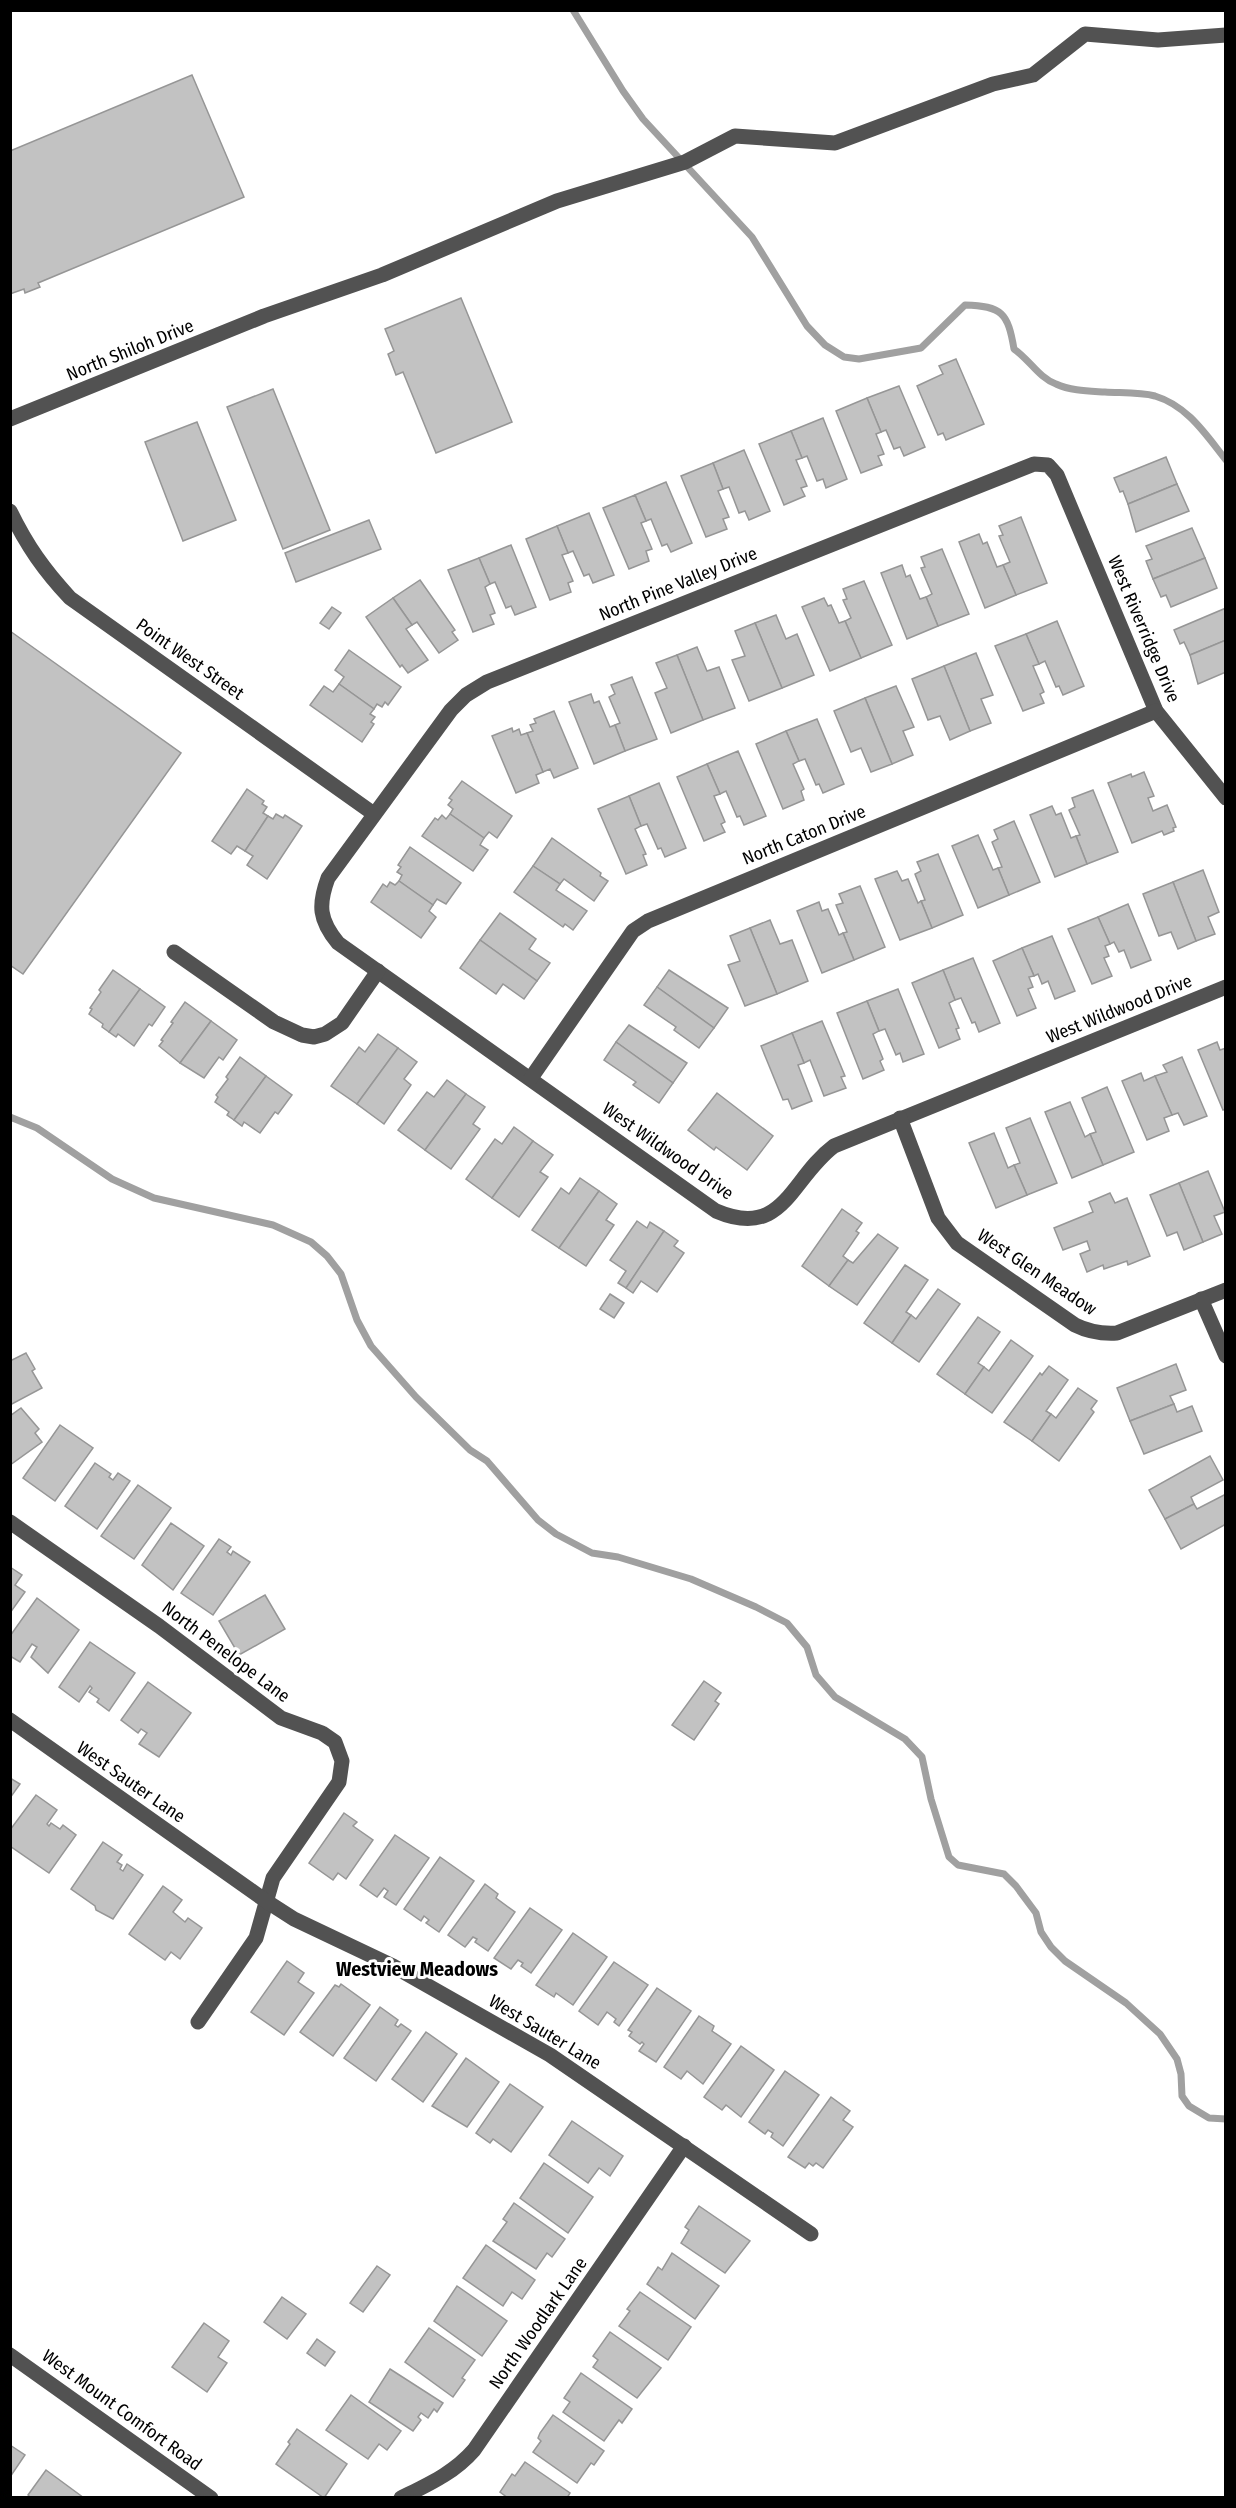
<svg xmlns="http://www.w3.org/2000/svg" width="1236" height="2508" viewBox="0 0 1236 2508" font-family="'Fira Sans Condensed',sans-serif">
	<style>
		.lines { fill: none; stroke-linecap: round; stroke-linejoin: round }
		.stream { stroke: #a0a0a0; stroke-width: 7 }
		.building { fill: #c2c2c2; stroke: #969696; stroke-width: 1.5 }
		.minor { stroke: #525252; stroke-width: 15 }
		.labels { text-anchor: middle; stroke-width: 6; stroke-linejoin: round; paint-order: stroke }
		.street-label { font-size: 18px; fill: #000; stroke: #fff }
		.neighbourhood-label { font-size: 20px; font-weight: bold; fill: #000; stroke: #fff }
	</style>
	<rect width="100%" height="100%" fill="#fff"/>
	<g class="lines">
		<!-- stream -->
		<g class="stream">
			<path d="M573 10 623 91 643 119 752 237 807 326 825 345 844 357 859 359 921 348 965 305C1002 306 1008 313 1014 349 1029 359 1039 378 1056 384 1071 391 1089 391 1105 392 1121 393 1140 392 1155 396 1188 406 1206 435 1226 460"/>
			<polyline points="10,1117 37,1128 112,1179 154,1198 273,1225 311,1242 327,1256 341,1274 357,1320 371,1346 416,1397 470,1450 487,1461 538,1520 556,1534 592,1553 618,1557 691,1579 756,1607 787,1623 807,1647 816,1675 835,1697 905,1739 922,1757 931,1799 949,1857 958,1865 1004,1874 1016,1886 1036,1913 1041,1932 1051,1947 1065,1961 1126,2003 1160,2034 1177,2059 1181,2074 1182,2096 1189,2106 1209,2118 1226,2119"/>
		</g>
	</g>
	<!-- building -->
	<g class="building">
		<polygon points="192,75 244,197 38,283 40,287 25,293 24,289 10,294 10,151"/>
		<polygon points="461,298 512,422 436,453 403,372 396,375 388,354 394,351 385,329"/>
		<polygon points="956,359 984,424 946,440 943,433 938,435 917,386 943,374 939,366"/>
		<polygon points="899,386 925,447 904,456 900,447 894,449 886,430 881,432 867,398"/>
		<polygon points="273,389 330,530 283,549 227,407"/>
		<polygon points="867,398 881,432 876,434 884,454 878,456 882,465 861,473 836,411"/>
		<polygon points="823,418 847,479 826,488 823,479 817,481 807,456 802,458 791,431"/>
		<polygon points="197,422 236,520 183,541 145,442"/>
		<polygon points="791,431 802,458 796,460 807,486 801,488 805,496 784,505 759,444"/>
		<polygon points="744,450 770,511 749,520 745,511 739,513 729,487 723,489 713,463"/>
		<polygon points="1166,457 1177,484 1128,504 1123,491 1120,492 1114,478"/>
		<polygon points="713,463 723,489 718,491 729,517 723,519 727,529 706,537 681,476"/>
		<polygon points="666,482 692,543 671,552 667,544 662,546 651,519 646,521 635,495"/>
		<polygon points="1177,484 1189,511 1136,532 1128,504"/>
		<polygon points="635,495 646,521 641,523 652,549 646,551 649,561 629,569 603,508"/>
		<polygon points="589,513 614,575 593,583 589,574 584,576 573,551 568,553 557,526"/>
		<polygon points="1021,517 1047,583 1016,595 1003,565 1010,562 999,536 1003,535 999,526"/>
		<polygon points="369,520 381,549 296,582 285,553"/>
		<polygon points="557,526 568,553 562,555 573,581 568,583 571,592 550,600 526,539"/>
		<polygon points="1192,528 1205,558 1153,579 1146,561 1152,559 1146,546"/>
		<polygon points="979,534 983,544 987,542 997,567 1003,565 1016,595 985,608 959,542"/>
		<polygon points="511,545 536,607 515,615 511,606 506,608 495,582 490,584 479,558"/>
		<polygon points="942,549 969,614 938,626 926,597 932,594 921,568 925,567 921,557"/>
		<polygon points="479,558 490,584 485,587 495,613 490,615 494,624 473,632 448,570"/>
		<polygon points="1205,558 1217,588 1171,607 1166,595 1161,597 1153,579"/>
		<polygon points="902,565 906,577 910,575 920,599 926,597 938,626 907,639 881,573"/>
		<polygon points="420,580 455,630 452,632 458,640 439,653 417,622 412,625 393,598"/>
		<polygon points="864,581 892,645 861,658 845,621 851,618 843,600 847,599 843,589"/>
		<polygon points="393,598 412,625 406,629 428,660 408,673 402,665 400,667 366,617"/>
		<polygon points="824,598 828,606 831,605 839,623 845,621 861,658 830,671 802,607"/>
		<polygon points="332,607 341,613 329,629 320,623"/>
		<polygon points="1226,608 1226,640 1190,655 1184,642 1180,644 1174,630"/>
		<polygon points="776,615 786,639 797,634 814,675 782,688 755,623"/>
		<polygon points="1057,621 1084,686 1063,695 1059,686 1056,687 1045,661 1039,664 1026,634"/>
		<polygon points="755,623 782,688 749,701 732,660 745,656 735,631"/>
		<polygon points="10,631 181,753 23,974 10,965"/>
		<polygon points="1026,634 1039,664 1033,666 1044,692 1040,694 1044,703 1023,711 995,646"/>
		<polygon points="1226,640 1226,672 1198,684 1190,655"/>
		<polygon points="697,647 707,671 719,667 735,708 703,720 677,655"/>
		<polygon points="349,650 401,687 388,705 385,702 382,707 377,704 374,709 339,684 344,677 335,670"/>
		<polygon points="976,653 993,695 981,699 991,723 970,731 944,666"/>
		<polygon points="677,655 703,720 671,733 655,693 667,688 656,663"/>
		<polygon points="944,666 970,731 950,740 940,716 928,720 912,679"/>
		<polygon points="632,677 657,739 625,751 615,725 620,723 609,697 615,694 611,685"/>
		<polygon points="339,684 374,709 370,714 375,717 371,722 374,724 362,742 310,705 324,686 333,692"/>
		<polygon points="896,686 914,727 903,731 913,755 892,764 865,698"/>
		<polygon points="591,694 594,703 599,701 610,727 615,725 625,751 594,764 569,702"/>
		<polygon points="865,698 892,764 871,772 861,748 851,752 834,711"/>
		<polygon points="554,711 578,768 554,778 550,769 543,772 527,733 533,731 530,725 536,723 534,719"/>
		<polygon points="817,719 844,784 823,793 819,784 816,785 805,759 799,761 786,731"/>
		<polygon points="512,728 513,732 519,729 521,735 527,733 543,772 536,775 539,783 516,793 492,736"/>
		<polygon points="786,731 799,761 793,764 804,789 801,791 804,800 783,809 756,744"/>
		<polygon points="738,751 766,816 744,825 740,816 737,817 726,791 720,794 707,764"/>
		<polygon points="707,764 720,794 714,796 725,822 721,824 725,832 704,841 677,777"/>
		<polygon points="1144,772 1154,796 1148,798 1153,811 1167,805 1176,827 1173,828 1174,831 1164,835 1162,831 1132,843 1108,783 1131,774 1132,777"/>
		<polygon points="462,781 512,816 497,838 489,832 484,838 450,814 453,809 448,805 452,800 449,798"/>
		<polygon points="659,783 686,848 665,857 661,848 658,849 647,824 641,826 629,796"/>
		<polygon points="247,789 264,801 262,804 267,807 263,813 268,816 245,851 237,846 231,854 212,841"/>
		<polygon points="1093,790 1118,852 1087,864 1076,836 1080,835 1069,810 1075,807 1072,798"/>
		<polygon points="629,796 641,826 635,829 646,854 643,855 647,865 626,874 598,809"/>
		<polygon points="1052,806 1056,815 1061,813 1071,838 1076,836 1087,864 1055,877 1030,815"/>
		<polygon points="276,814 283,818 285,815 302,826 267,879 247,865 253,856 245,851 268,816 273,819"/>
		<polygon points="450,814 484,838 480,845 488,850 473,871 422,836 435,818 438,820 442,815 446,819"/>
		<polygon points="1014,821 1040,882 1009,895 998,868 1002,867 992,842 998,839 994,830"/>
		<polygon points="978,835 993,870 998,868 1009,895 978,908 952,846"/>
		<polygon points="552,838 601,873 600,876 608,881 594,901 564,879 560,884 533,866"/>
		<polygon points="410,847 461,883 446,904 437,899 433,905 399,881 402,875 397,872 401,867 398,865"/>
		<polygon points="938,854 963,915 932,928 921,901 925,900 915,874 921,871 917,862"/>
		<polygon points="533,866 560,884 556,890 587,911 573,930 565,924 563,927 514,892"/>
		<polygon points="1203,870 1219,912 1208,917 1215,934 1196,941 1173,882"/>
		<polygon points="897,871 902,881 908,879 918,903 921,901 932,928 900,940 875,879"/>
		<polygon points="399,881 433,905 429,911 436,917 421,938 371,902 383,884 387,887 390,882 395,885"/>
		<polygon points="1173,882 1196,941 1178,949 1171,932 1159,936 1143,894"/>
		<polygon points="860,886 885,947 854,960 843,933 847,932 836,905 843,903 839,894"/>
		<polygon points="819,902 822,911 828,909 839,935 843,933 854,960 822,973 797,911"/>
		<polygon points="1128,904 1151,960 1131,968 1124,950 1119,952 1114,942 1110,944 1098,917"/>
		<polygon points="500,913 536,939 529,949 550,963 537,981 480,940"/>
		<polygon points="1098,917 1110,944 1105,946 1109,956 1104,958 1112,976 1092,984 1068,929"/>
		<polygon points="770,920 780,944 792,940 808,981 777,994 750,928"/>
		<polygon points="750,928 777,994 745,1006 728,965 740,961 730,936"/>
		<polygon points="1052,936 1075,991 1055,999 1048,981 1042,984 1038,974 1034,976 1022,948"/>
		<polygon points="480,940 537,981 524,999 503,984 496,994 460,968"/>
		<polygon points="1022,948 1034,976 1029,977 1033,987 1028,989 1036,1008 1017,1016 993,961"/>
		<polygon points="973,958 1000,1023 979,1032 975,1022 972,1023 961,998 955,1000 943,970"/>
		<polygon points="113,970 140,989 109,1032 102,1027 103,1024 89,1014 92,1009 90,1008 101,992 99,990"/>
		<polygon points="669,970 728,1008 714,1028 657,987"/>
		<polygon points="943,970 955,1000 949,1003 959,1028 956,1029 960,1039 939,1048 912,983"/>
		<polygon points="657,987 714,1028 699,1048 674,1030 676,1027 644,1005"/>
		<polygon points="140,989 165,1007 152,1026 149,1024 134,1046 118,1034 116,1037 109,1032"/>
		<polygon points="898,989 924,1054 903,1062 900,1053 896,1055 885,1029 879,1031 867,1001"/>
		<polygon points="867,1001 879,1031 873,1034 883,1059 880,1061 884,1070 863,1079 837,1013"/>
		<polygon points="185,1002 211,1021 180,1063 159,1046 163,1041 161,1040 173,1023 171,1022"/>
		<polygon points="211,1021 237,1040 223,1060 219,1057 204,1078 180,1063"/>
		<polygon points="822,1021 845,1076 841,1077 846,1088 824,1096 810,1060 804,1063 792,1033"/>
		<polygon points="629,1025 687,1063 673,1083 616,1042"/>
		<polygon points="792,1033 804,1063 798,1065 812,1101 792,1109 788,1099 783,1100 761,1046"/>
		<polygon points="378,1034 398,1048 357,1104 331,1086 359,1047 365,1052"/>
		<polygon points="616,1042 673,1083 659,1103 633,1085 636,1082 604,1060"/>
		<polygon points="1217,1042 1220,1050 1226,1048 1226,1109 1223,1110 1198,1050"/>
		<polygon points="398,1048 417,1062 404,1079 411,1085 384,1124 357,1104"/>
		<polygon points="240,1057 266,1076 234,1120 227,1115 229,1112 215,1102 218,1097 216,1095 228,1079 226,1077"/>
		<polygon points="1182,1057 1207,1116 1184,1125 1178,1113 1172,1115 1155,1076 1167,1072 1163,1065"/>
		<polygon points="1141,1073 1144,1081 1155,1076 1172,1115 1164,1118 1169,1131 1147,1140 1122,1081"/>
		<polygon points="266,1076 292,1095 278,1114 275,1112 260,1133 244,1122 242,1126 234,1120"/>
		<polygon points="447,1080 466,1094 425,1150 398,1130 427,1092 434,1097"/>
		<polygon points="1107,1087 1134,1152 1103,1165 1090,1134 1096,1132 1082,1098"/>
		<polygon points="717,1093 773,1136 747,1170 716,1147 714,1150 688,1130"/>
		<polygon points="466,1094 485,1107 473,1124 480,1129 451,1169 425,1150"/>
		<polygon points="1070,1102 1085,1137 1090,1134 1103,1165 1072,1178 1045,1112"/>
		<polygon points="1030,1118 1057,1183 1027,1195 1014,1165 1020,1163 1006,1128"/>
		<polygon points="514,1127 533,1141 492,1198 466,1179 495,1139 502,1144"/>
		<polygon points="994,1133 1008,1168 1014,1165 1027,1195 996,1208 969,1143"/>
		<polygon points="533,1141 553,1155 540,1172 548,1177 519,1217 492,1198"/>
		<polygon points="1208,1171 1225,1212 1214,1216 1222,1234 1203,1242 1179,1183"/>
		<polygon points="580,1178 599,1191 559,1248 532,1230 561,1188 569,1194"/>
		<polygon points="1179,1183 1203,1242 1184,1250 1177,1232 1167,1236 1150,1195"/>
		<polygon points="599,1191 617,1204 606,1220 614,1225 586,1266 559,1248"/>
		<polygon points="1110,1193 1115,1203 1127,1198 1150,1256 1128,1265 1127,1261 1104,1269 1103,1265 1087,1272 1080,1254 1090,1250 1087,1241 1063,1250 1054,1228 1093,1212 1089,1202"/>
		<polygon points="842,1209 862,1223 856,1231 859,1233 843,1256 848,1260 829,1286 802,1266"/>
		<polygon points="637,1221 647,1228 650,1222 664,1231 626,1288 618,1283 626,1271 610,1260"/>
		<polygon points="664,1231 678,1241 674,1246 684,1253 657,1292 641,1281 633,1293 626,1288"/>
		<polygon points="878,1234 898,1248 857,1305 829,1286 848,1260 853,1263"/>
		<polygon points="905,1265 928,1280 906,1312 911,1315 892,1343 864,1323"/>
		<polygon points="938,1289 960,1304 919,1362 892,1343 911,1315 916,1319"/>
		<polygon points="610,1294 624,1303 614,1318 600,1309"/>
		<polygon points="978,1317 1000,1332 978,1363 984,1367 965,1394 937,1374"/>
		<polygon points="1011,1340 1033,1356 992,1413 965,1394 984,1367 989,1371"/>
		<polygon points="26,1353 35,1369 32,1371 42,1388 10,1405 10,1361"/>
		<polygon points="1176,1364 1186,1390 1170,1396 1174,1404 1130,1421 1117,1388"/>
		<polygon points="1049,1366 1068,1380 1046,1411 1051,1414 1032,1441 1004,1422 1040,1373 1042,1375"/>
		<polygon points="1078,1388 1097,1401 1091,1409 1094,1412 1059,1461 1032,1441 1051,1414 1056,1418"/>
		<polygon points="1174,1404 1177,1412 1192,1406 1202,1431 1144,1454 1130,1421"/>
		<polygon points="21,1408 39,1429 35,1433 42,1442 10,1465 10,1416"/>
		<polygon points="60,1425 93,1448 55,1501 23,1478"/>
		<polygon points="1210,1456 1223,1480 1191,1497 1194,1504 1165,1519 1149,1490"/>
		<polygon points="95,1463 111,1474 109,1477 113,1480 118,1473 130,1481 97,1529 65,1506"/>
		<polygon points="138,1485 171,1508 134,1559 101,1536"/>
		<polygon points="1226,1494 1226,1524 1181,1549 1165,1519 1194,1504 1197,1509"/>
		<polygon points="171,1523 204,1546 173,1590 142,1565"/>
		<polygon points="219,1539 231,1547 227,1552 231,1555 233,1551 250,1562 213,1615 181,1593"/>
		<polygon points="10,1567 22,1575 15,1585 25,1592 10,1613"/>
		<polygon points="265,1595 285,1629 239,1655 219,1621"/>
		<polygon points="37,1598 79,1630 48,1673 31,1657 37,1647 32,1644 20,1662 10,1656 10,1636"/>
		<polygon points="90,1642 135,1673 109,1711 97,1702 99,1699 89,1692 92,1688 90,1686 79,1702 59,1687"/>
		<polygon points="704,1681 721,1693 715,1701 719,1704 694,1740 672,1725"/>
		<polygon points="148,1682 191,1713 159,1757 139,1744 147,1733 141,1729 138,1733 121,1720"/>
		<polygon points="10,1778 20,1784 10,1798"/>
		<polygon points="36,1795 57,1810 47,1824 49,1826 51,1823 60,1829 63,1825 76,1835 49,1873 10,1846 10,1830"/>
		<polygon points="344,1813 357,1822 353,1826 373,1840 346,1879 338,1873 333,1880 309,1863"/>
		<polygon points="395,1835 429,1858 396,1905 384,1897 388,1891 384,1888 377,1897 360,1885"/>
		<polygon points="103,1842 122,1855 117,1862 122,1865 120,1869 123,1871 127,1864 143,1875 113,1919 96,1910 95,1906 71,1889"/>
		<polygon points="440,1857 474,1881 439,1932 426,1923 429,1920 424,1916 421,1921 404,1909"/>
		<polygon points="485,1884 498,1894 496,1898 515,1912 488,1951 475,1942 477,1939 473,1937 465,1947 448,1935"/>
		<polygon points="163,1886 182,1900 173,1912 185,1922 188,1918 202,1928 180,1959 171,1952 165,1960 129,1934"/>
		<polygon points="530,1908 562,1930 531,1973 521,1966 523,1963 518,1960 511,1969 494,1958"/>
		<polygon points="573,1933 607,1957 573,2005 556,1993 554,1997 536,1985"/>
		<polygon points="287,1961 304,1973 298,1982 314,1993 284,2035 251,2012"/>
		<polygon points="614,1962 648,1985 619,2026 614,2022 616,2019 607,2012 598,2025 579,2011"/>
		<polygon points="341,1984 370,2005 333,2056 300,2032 335,1985 339,1987"/>
		<polygon points="657,1988 691,2011 656,2062 639,2051 644,2044 642,2042 640,2044 629,2036 632,2032 628,2030"/>
		<polygon points="380,2007 398,2020 395,2025 398,2027 401,2024 411,2031 376,2081 344,2058"/>
		<polygon points="699,2016 714,2026 712,2031 731,2044 703,2084 687,2071 681,2079 664,2067"/>
		<polygon points="426,2032 457,2054 423,2102 392,2079"/>
		<polygon points="741,2046 774,2070 741,2117 726,2105 722,2110 704,2097"/>
		<polygon points="466,2058 499,2082 467,2127 432,2106"/>
		<polygon points="785,2071 819,2095 783,2146 771,2137 773,2133 768,2130 765,2134 749,2122"/>
		<polygon points="510,2084 543,2107 511,2152 493,2139 490,2143 476,2133"/>
		<polygon points="831,2097 850,2111 843,2120 853,2127 823,2168 816,2163 813,2166 809,2163 805,2168 788,2157"/>
		<polygon points="572,2121 623,2156 610,2176 599,2168 588,2183 549,2155"/>
		<polygon points="544,2163 593,2197 568,2233 520,2198"/>
		<polygon points="514,2203 565,2239 552,2257 547,2253 536,2269 493,2241 507,2222 503,2219"/>
		<polygon points="699,2206 750,2241 725,2273 681,2243 689,2230 685,2227"/>
		<polygon points="486,2245 535,2280 522,2299 512,2292 503,2306 463,2278"/>
		<polygon points="672,2253 719,2286 695,2319 647,2284 658,2267 662,2270"/>
		<polygon points="377,2266 390,2275 363,2312 350,2303"/>
		<polygon points="457,2286 507,2321 482,2356 434,2321"/>
		<polygon points="640,2292 691,2327 668,2360 619,2326 630,2311 627,2309"/>
		<polygon points="282,2297 306,2314 287,2339 264,2322"/>
		<polygon points="204,2323 229,2341 218,2357 227,2363 207,2392 172,2367"/>
		<polygon points="429,2328 475,2360 462,2378 465,2380 453,2397 405,2362"/>
		<polygon points="610,2332 661,2368 637,2398 593,2367 598,2360 593,2356"/>
		<polygon points="317,2339 335,2352 325,2366 307,2353"/>
		<polygon points="390,2369 443,2403 437,2412 434,2409 428,2418 421,2413 418,2417 421,2420 413,2431 369,2402"/>
		<polygon points="581,2373 632,2409 622,2423 619,2420 604,2441 563,2412 570,2402 564,2398"/>
		<polygon points="351,2395 401,2431 387,2450 379,2444 368,2459 326,2430"/>
		<polygon points="553,2415 604,2451 594,2465 591,2463 577,2483 533,2452 541,2441 538,2438 540,2433"/>
		<polygon points="297,2429 347,2464 324,2498 276,2464 290,2444 288,2442"/>
		<polygon points="10,2445 25,2455 10,2477"/>
		<polygon points="525,2462 570,2493 567,2498 508,2498 500,2492 512,2474 515,2476"/>
		<polygon points="46,2470 84,2498 31,2498 28,2495"/>
	</g>
	<g class="lines">
		<!-- minor -->
		<g class="minor">
			<polyline points="10,419 264,316 382,275 557,201 685,162 735,136 835,143 993,84 1033,75 1085,34 1158,40 1226,35"/>
			<path d="M10 511C27 546 44 570 70 598L374 814"/>
			<path d="M1226 798 1156 711 1057 475 1048 465 1034 464 487 682 466 695 451 710 328 878C318 905 319 920 338 943L716 1211C784 1240 790 1179 834 1146L1226 987"/>
			<polyline points="174,952 274,1022 302,1035 314,1037 325,1034 342,1023 378,971"/>
			<polyline points="531,1078 633,931 648,921 1156,711"/>
			<path d="M900 1118 938 1218 957 1243 1075 1325C1089 1332 1101 1334 1117 1333L1226 1290"/>
			<polyline points="1201,1299 1226,1356"/>
			<polyline points="10,1522 159,1626 281,1718 322,1733 335,1742 342,1761 339,1782 273,1878 256,1938 198,2022"/>
			<polyline points="10,1720 266,1901 294,1919 393,1966 550,2055 811,2234"/>
			<polyline points="10,2355 211,2498"/>
			<path d="M401 2498C429 2484 454 2473 474 2450L684 2146"/>
		</g>
	</g>
	<g class="labels">
		<!-- street labels -->
		<g class="street-label">
			<text transform="translate(130 350) rotate(-22)" y="6">North Shiloh Drive</text>
			<text transform="translate(678 584) rotate(-22)" y="6">North Pine Valley Drive</text>
			<text transform="translate(1144 629) rotate(67)" y="6">West Riverridge Drive</text>
			<text transform="translate(190 659) rotate(35)" y="6">Point West Street</text>
			<text transform="translate(804 835) rotate(-22)" y="6">North Caton Drive</text>
			<text transform="translate(1119 1009) rotate(-22)" y="6">West Wildwood Drive</text>
			<text transform="translate(668 1151) rotate(35)" y="6">West Wildwood Drive</text>
			<text transform="translate(1037 1272) rotate(34)" y="6">West Glen Meadow</text>
			<text transform="translate(226 1652) rotate(37)" y="6">North Penelope Lane</text>
			<text transform="translate(131 1782) rotate(35)" y="6">West Sauter Lane</text>
			<text transform="translate(545 2032) rotate(31)" y="6">West Sauter Lane</text>
			<text transform="translate(538 2323) rotate(-55)" y="6">North Woodlark Lane</text>
			<text transform="translate(122 2410) rotate(36)" y="6">West Mount Comfort Road</text>
		</g>
		<!-- neighbourhood labels -->
		<g class="neighbourhood-label">
			<text x="417" y="1976">Westview Meadows</text>
		</g>
	</g>
	<!-- border -->
	<rect width="1236" height="2508" fill="none" stroke="#000000" stroke-width="24"/>
</svg>
